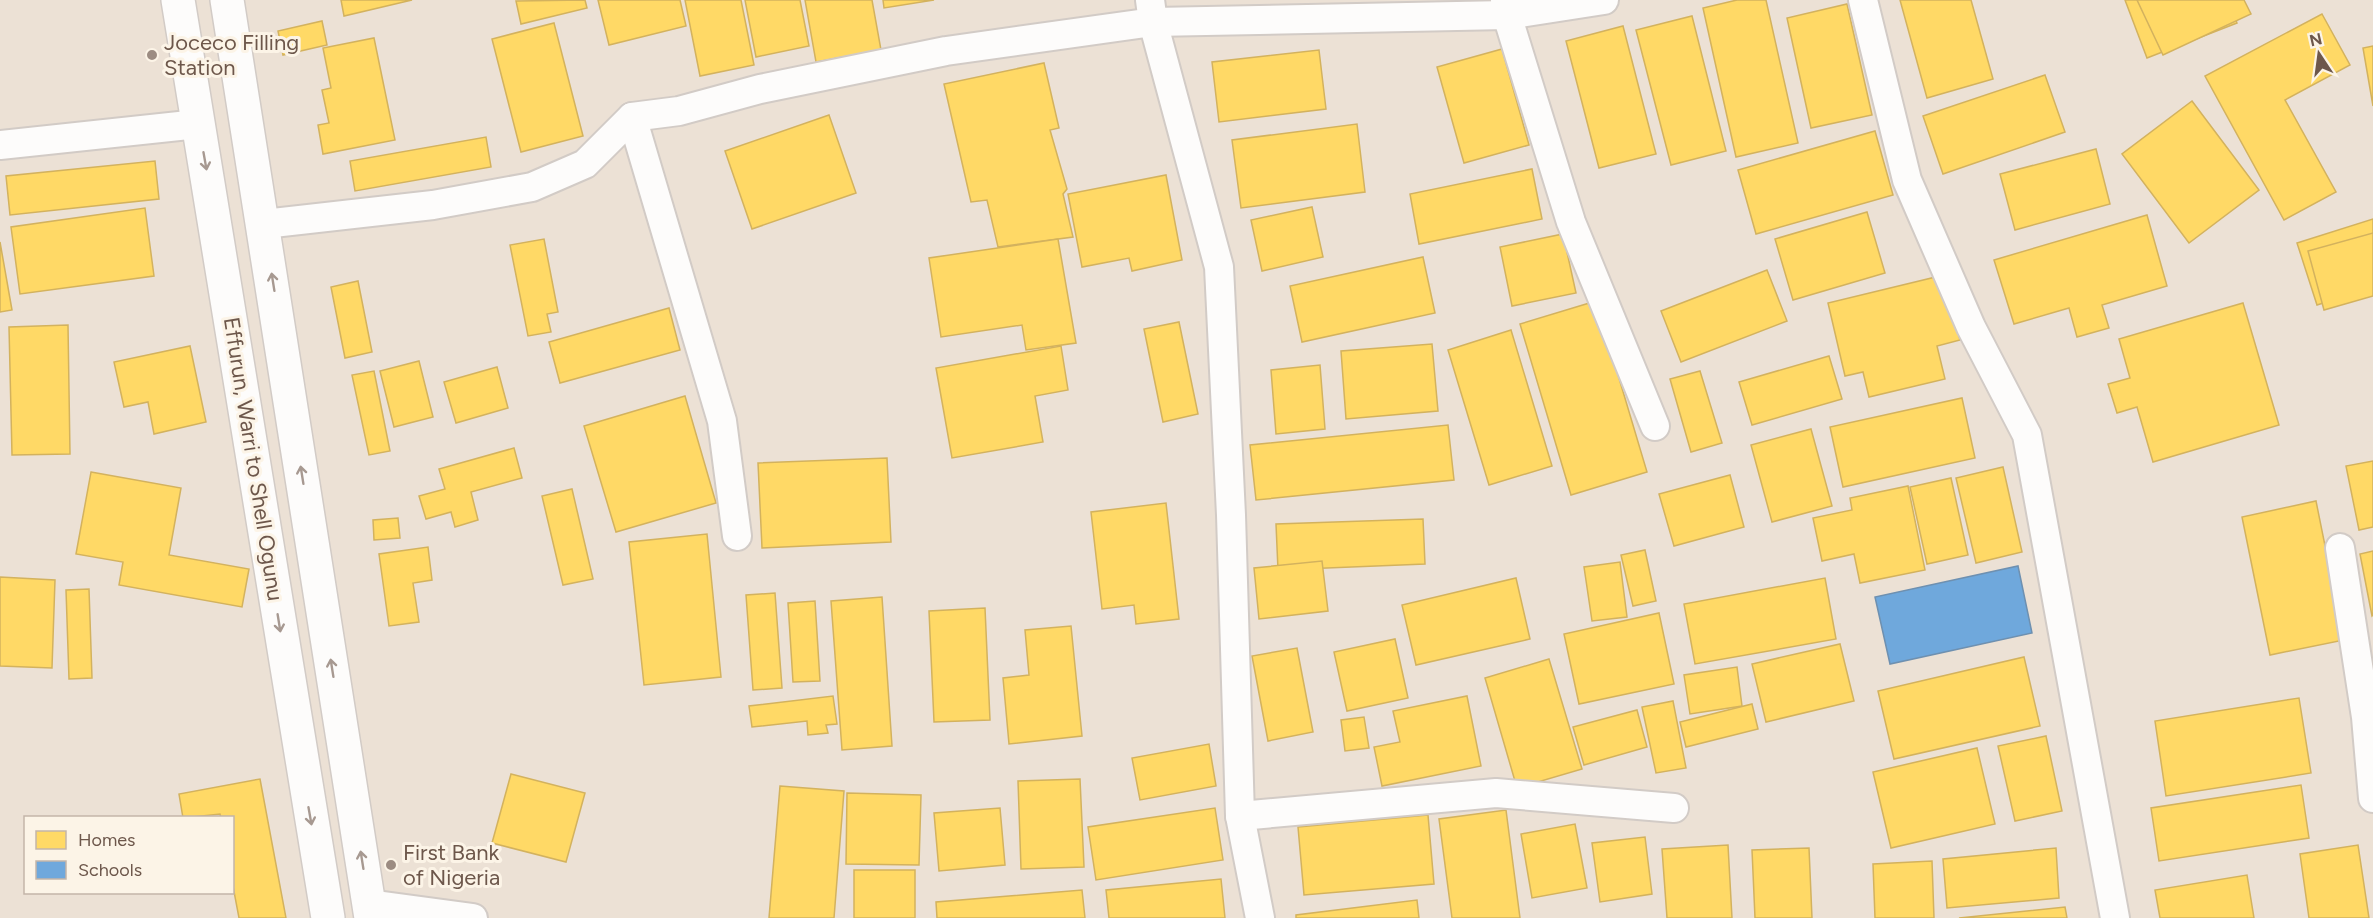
<svg xmlns="http://www.w3.org/2000/svg" width="2373" height="918" viewBox="0 0 2373 918" font-family="Figtree,sans-serif">
	<style>
		.residential { fill: #ece1d5; fill-rule: evenodd }
		.homes { fill: #ffd966; stroke: #d3b25e; stroke-width: 1.5 }
		.schools { fill: #6fa8dc; stroke: #6e90b0; stroke-width: 1.5 }
		.lines { fill: none; stroke-linecap: round; stroke-linejoin: round }
		.minor-casing { stroke: #d2cbc6; stroke-width: 32 }
		.tertiary-casing { stroke: #d2cbc6; stroke-width: 36 }
		.minor { stroke: #fdfcfb; stroke-width: 28 }
		.tertiary { stroke: #fdfcfb; stroke-width: 33 }
		.oneway { stroke: #a79991 }
		.poi-dot { fill: #9c8c82; stroke: #fcf4e7; stroke-width: 2 }
		.labels { text-anchor: middle; stroke-width: 6; stroke-linejoin: round; paint-order: stroke }
		.poi-label { font-size: 22px; fill: #6d574b; stroke: #fcf4e7; text-anchor: start }
		.street-label { font-size: 22px; fill: #6d574b; stroke: #fcf4e7 }
	</style>
	<rect width="100%" height="100%" fill="#f3eee7"/>
	<!-- residential -->
	<path class="residential" d="M0 0H2373V918H0ZM26 818H232V892H26Z"/>
	<!-- homes -->
	<g class="homes">
		<polygon points="341,0 412,0 344,16"/>
		<polygon points="585,0 587,8 521,24 516,1"/>
		<polygon points="598,0 680,0 686,26 609,45"/>
		<polygon points="685,0 741,0 754,65 700,76"/>
		<polygon points="745,0 800,0 809,46 756,57"/>
		<polygon points="805,0 872,0 881,50 816,62"/>
		<polygon points="883,0 934,0 884,8"/>
		<polygon points="1737,0 1766,0 1798,143 1736,157 1703,8"/>
		<polygon points="1900,0 1971,0 1993,79 1927,98"/>
		<polygon points="2125,0 2228,0 2237,23 2147,58"/>
		<polygon points="2137,0 2244,0 2251,14 2163,55"/>
		<polygon points="1847,4 1872,115 1811,128 1787,18"/>
		<polygon points="2322,14 2350,65 2285,100 2336,192 2284,220 2205,76"/>
		<polygon points="1692,16 1726,151 1671,165 1636,30"/>
		<polygon points="322,21 327,45 283,55 278,31"/>
		<polygon points="554,23 583,136 521,152 492,39"/>
		<polygon points="1623,26 1656,154 1599,168 1566,41"/>
		<polygon points="374,38 395,140 323,154 318,125 329,123 322,90 331,88 323,48"/>
		<polygon points="2373,46 2373,106 2363,48"/>
		<polygon points="1502,49 1529,145 1464,163 1437,67"/>
		<polygon points="1319,50 1326,109 1219,122 1212,62"/>
		<polygon points="1044,63 1059,128 1050,130 1067,189 1063,194 1073,237 998,247 987,200 971,202 944,84"/>
		<polygon points="2045,75 2065,132 1943,174 1923,116"/>
		<polygon points="2192,101 2259,190 2189,243 2122,154"/>
		<polygon points="829,115 856,193 752,229 725,151"/>
		<polygon points="1357,124 1365,192 1241,208 1232,140"/>
		<polygon points="1875,131 1893,195 1756,234 1738,170"/>
		<polygon points="486,137 491,167 355,191 350,161"/>
		<polygon points="2096,149 2110,204 2015,230 2000,174"/>
		<polygon points="155,161 159,199 10,215 6,176"/>
		<polygon points="1532,169 1542,219 1419,244 1410,194"/>
		<polygon points="1166,175 1182,260 1132,271 1129,258 1082,267 1068,194"/>
		<polygon points="1312,207 1323,257 1262,271 1251,220"/>
		<polygon points="145,208 154,276 20,294 11,227"/>
		<polygon points="1867,212 1885,273 1793,300 1775,239"/>
		<polygon points="2147,215 2167,286 2102,305 2109,328 2077,337 2069,308 2014,324 1994,260"/>
		<polygon points="2373,219 2373,287 2317,305 2297,243"/>
		<polygon points="2373,233 2373,296 2324,310 2308,251"/>
		<polygon points="1563,234 1576,293 1512,306 1500,247"/>
		<polygon points="544,239 558,312 547,314 551,332 528,336 510,245"/>
		<polygon points="1058,239 1076,343 1026,350 1022,325 941,337 929,258"/>
		<polygon points="0,242 12,310 0,312"/>
		<polygon points="1423,257 1435,313 1302,342 1290,286"/>
		<polygon points="1767,270 1787,321 1681,362 1661,311"/>
		<polygon points="1944,275 1960,340 1937,346 1945,379 1869,397 1863,372 1845,376 1828,303"/>
		<polygon points="358,281 372,352 345,358 331,287"/>
		<polygon points="1596,301 1647,472 1571,495 1520,324"/>
		<polygon points="2243,303 2279,425 2153,462 2137,407 2117,413 2108,384 2130,378 2119,339"/>
		<polygon points="669,308 680,350 560,383 549,342"/>
		<polygon points="1179,322 1198,414 1163,422 1144,329"/>
		<polygon points="68,325 70,454 12,455 9,327"/>
		<polygon points="1511,330 1552,466 1489,485 1448,350"/>
		<polygon points="1432,344 1438,411 1346,419 1341,351"/>
		<polygon points="190,346 206,422 154,434 148,402 124,407 114,362"/>
		<polygon points="1061,346 1068,390 1035,396 1043,442 952,458 936,368"/>
		<polygon points="1829,356 1842,399 1752,425 1739,382"/>
		<polygon points="419,361 433,417 394,427 380,371"/>
		<polygon points="1320,365 1325,429 1276,434 1271,370"/>
		<polygon points="497,367 508,408 456,423 444,382"/>
		<polygon points="374,371 390,451 369,455 352,375"/>
		<polygon points="1700,371 1722,443 1691,452 1670,379"/>
		<polygon points="685,396 716,503 616,532 584,426"/>
		<polygon points="1962,398 1975,458 1843,487 1830,427"/>
		<polygon points="1448,425 1454,480 1256,500 1250,445"/>
		<polygon points="1811,429 1832,506 1772,522 1751,445"/>
		<polygon points="514,448 522,478 471,492 478,520 455,527 451,512 426,519 419,496 445,489 439,469"/>
		<polygon points="887,458 891,542 762,548 758,463"/>
		<polygon points="2373,461 2373,527 2359,530 2346,466"/>
		<polygon points="2003,467 2022,552 1976,563 1956,478"/>
		<polygon points="91,472 181,488 169,555 249,569 242,607 119,585 123,562 76,554"/>
		<polygon points="1730,475 1744,527 1674,546 1659,494"/>
		<polygon points="1951,478 1968,555 1927,564 1910,487"/>
		<polygon points="1908,486 1925,570 1860,583 1854,554 1822,561 1813,518 1852,510 1850,498"/>
		<polygon points="572,489 593,579 563,585 542,496"/>
		<polygon points="2316,501 2344,640 2270,655 2242,517"/>
		<polygon points="1166,503 1179,619 1136,624 1134,605 1102,609 1091,512"/>
		<polygon points="398,518 400,538 374,540 373,520"/>
		<polygon points="1423,519 1425,564 1278,570 1276,524"/>
		<polygon points="707,534 721,677 644,685 629,542"/>
		<polygon points="428,547 432,580 413,583 419,622 389,626 379,554"/>
		<polygon points="1645,550 1656,601 1633,606 1621,555"/>
		<polygon points="2373,551 2373,615 2372,616 2360,554"/>
		<polygon points="1322,561 1328,611 1259,619 1254,568"/>
		<polygon points="1620,562 1627,617 1592,621 1584,567"/>
		<polygon points="0,577 55,580 52,668 0,666"/>
		<polygon points="1516,578 1530,639 1416,665 1402,605"/>
		<polygon points="1825,578 1836,639 1695,664 1684,604"/>
		<polygon points="89,589 92,678 69,679 66,590"/>
		<polygon points="775,593 782,688 753,690 746,595"/>
		<polygon points="882,597 892,746 842,750 831,601"/>
		<polygon points="815,601 820,681 793,682 788,603"/>
		<polygon points="985,608 990,720 934,722 929,611"/>
		<polygon points="1659,613 1674,684 1579,704 1564,634"/>
		<polygon points="1071,626 1082,736 1009,744 1003,678 1029,675 1025,630"/>
		<polygon points="1395,639 1408,698 1347,711 1334,652"/>
		<polygon points="1840,644 1854,701 1766,722 1752,664"/>
		<polygon points="1297,648 1313,732 1268,741 1252,656"/>
		<polygon points="2024,657 2040,726 1894,759 1878,691"/>
		<polygon points="1549,659 1582,769 1517,788 1485,678"/>
		<polygon points="1737,667 1742,706 1690,714 1684,675"/>
		<polygon points="833,696 837,724 826,725 828,733 808,735 807,721 752,727 749,706"/>
		<polygon points="1467,696 1481,766 1382,786 1374,747 1400,742 1393,711"/>
		<polygon points="2299,698 2311,773 2166,796 2155,721"/>
		<polygon points="1673,701 1686,768 1656,773 1642,707"/>
		<polygon points="1752,704 1758,729 1686,747 1680,722"/>
		<polygon points="1637,710 1647,747 1584,765 1573,727"/>
		<polygon points="1364,717 1369,748 1345,751 1341,720"/>
		<polygon points="2046,736 2062,811 2015,821 1998,746"/>
		<polygon points="1209,744 1216,786 1140,800 1132,758"/>
		<polygon points="1977,748 1995,824 1891,848 1873,772"/>
		<polygon points="511,774 585,793 566,862 492,843"/>
		<polygon points="260,779 286,918 239,918 232,881 232,818 221,818 220,814 183,818 179,794"/>
		<polygon points="1080,779 1084,867 1021,869 1018,781"/>
		<polygon points="2301,785 2309,838 2159,861 2151,808"/>
		<polygon points="780,786 844,791 834,918 769,918"/>
		<polygon points="847,793 921,795 919,865 846,864"/>
		<polygon points="1000,808 1005,865 939,871 934,813"/>
		<polygon points="1215,808 1223,860 1096,880 1088,827"/>
		<polygon points="1506,810 1520,918 1452,918 1439,819"/>
		<polygon points="1428,815 1434,884 1304,895 1298,827"/>
		<polygon points="1575,824 1587,888 1532,898 1521,834"/>
		<polygon points="1645,837 1652,894 1600,902 1592,843"/>
		<polygon points="1728,845 1732,918 1667,918 1662,849"/>
		<polygon points="2358,845 2369,918 2309,918 2300,854"/>
		<polygon points="1809,848 1812,918 1755,918 1752,850"/>
		<polygon points="2056,848 2059,898 1947,908 1943,859"/>
		<polygon points="1932,861 1934,918 1875,918 1873,864"/>
		<rect x="854" y="870" width="61" height="48"/>
		<polygon points="2247,875 2254,918 2160,918 2155,890"/>
		<polygon points="1221,879 1225,918 1109,918 1106,890"/>
		<polygon points="1082,890 1085,918 937,918 936,902"/>
		<polygon points="1417,900 1419,918 1296,918 1296,915"/>
		<polygon points="2065,907 2067,918 1959,918"/>
	</g>
	<!-- schools -->
	<polygon class="schools" points="2018,566 2032,633 1890,664 1875,597"/>
	<g class="lines">
		<defs>
			<g id="minor">
				<polyline points="1150,0 1153,22 1219,267 1231,515 1240,816 1260,918"/>
				<polyline points="1505,0 1507,15 1571,222 1655,426"/>
				<polyline points="1863,0 1907,180 1971,327 2027,435 2115,918"/>
				<polyline points="632,117 722,421 737,536"/>
				<polyline points="0,145 198,124"/>
				<polyline points="264,224 433,205 532,187 585,164 632,117 679,111 760,89 946,51 1153,22 1507,15 1604,0"/>
				<polyline points="2340,548 2366,717 2373,798"/>
				<polyline points="1240,816 1496,793 1674,808"/>
				<polyline points="369,904 473,918"/>
			</g>
			<g id="tertiary">
				<polyline points="178,0 328,918"/>
				<polyline points="227,0 371,918"/>
			</g>
		</defs>
		<!-- minor casing -->
		<use href="#minor" class="minor-casing"/>
		<!-- tertiary casing -->
		<use href="#tertiary" class="tertiary-casing"/>
		<!-- minor -->
		<use href="#minor" class="minor"/>
		<!-- tertiary -->
		<use href="#tertiary" class="tertiary"/>
	</g>
	<!-- one-way arrows -->
	<defs><path id="oneway-shaft" d="M-6 0H5M1.5-3L5.5 0L1.5 3" fill="none" stroke-width="1.6" stroke-linecap="round" stroke-linejoin="round" transform="scale(1.5)"/></defs>
	<g class="oneway">
		<use href="#oneway-shaft" transform="translate(205 161) rotate(80)"/>
		<use href="#oneway-shaft" transform="translate(273 282) rotate(-99)"/>
		<use href="#oneway-shaft" transform="translate(302 475) rotate(-99)"/>
		<use href="#oneway-shaft" transform="translate(279 623) rotate(81)"/>
		<use href="#oneway-shaft" transform="translate(332 668) rotate(-99)"/>
		<use href="#oneway-shaft" transform="translate(310 816) rotate(80)"/>
		<use href="#oneway-shaft" transform="translate(362 860) rotate(-99)"/>
	</g>
	<!-- markers -->
	<g class="poi-dot">
		<circle cx="152" cy="55" r="6"/>
		<circle cx="391" cy="865" r="6"/>
	</g>
	<g class="labels">
		<!-- poi labels -->
		<g class="poi-label">
			<text x="164" y="50">Joceco Filling<tspan x="164" dy="25">Station</tspan></text>
			<text x="403" y="860">First Bank<tspan x="403" dy="25">of Nigeria</tspan></text>
		</g>
		<!-- street labels -->
		<g class="street-label">
			<text transform="translate(254 459) rotate(81)" y="8">Effurun, Warri to Shell Ogunu</text>
		</g>
	</g>
	<!-- legend -->
	<rect x="24" y="816" width="210" height="78" fill="#fcf4e7" stroke="#c3b5a9" stroke-width="1.5"/>
	<rect x="36" y="831" width="30" height="18" fill="#ffd966" stroke="#c3b5a9" stroke-width="1.5"/>
	<text x="78" y="846" font-size="18" fill="#6d574b">Homes</text>
	<rect x="36" y="861" width="30" height="18" fill="#6fa8dc" stroke="#c3b5a9" stroke-width="1.5"/>
	<text x="78" y="876" font-size="18" fill="#6d574b">Schools</text>
	<!-- north arrow -->
	<g transform="translate(2319 54) rotate(347)" stroke="#fcf4e7" stroke-width="4.5" paint-order="stroke">
	<path d="M0-4.5L10 22L0 15L-10 22Z" fill="#6d574b"/>
	<text y="-9" font-size="16" font-weight="bold" text-anchor="middle" fill="#6d574b">N</text>
	</g>
</svg>
